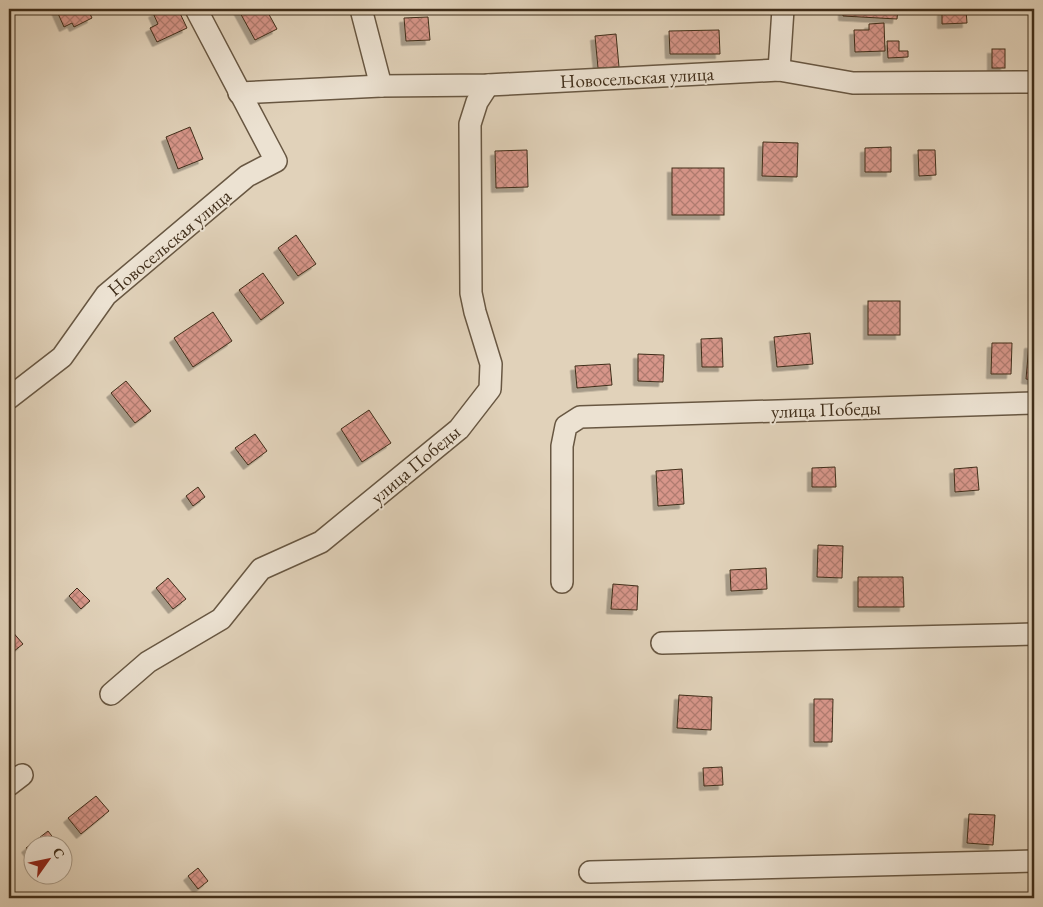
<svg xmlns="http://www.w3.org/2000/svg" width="1043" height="907" viewBox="0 0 1043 907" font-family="'EB Garamond',serif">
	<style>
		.building { fill: url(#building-cross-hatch); stroke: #402e1a; filter: url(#shadow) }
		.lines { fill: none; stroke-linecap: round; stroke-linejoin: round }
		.minor-casing { stroke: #685742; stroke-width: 24 }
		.minor { stroke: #ece2d2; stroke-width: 21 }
		.labels { text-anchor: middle; stroke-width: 4; stroke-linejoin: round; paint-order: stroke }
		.street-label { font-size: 19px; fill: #402e1a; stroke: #ece2d2 }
	</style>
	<defs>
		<pattern id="building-cross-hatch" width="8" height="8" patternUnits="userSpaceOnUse" patternTransform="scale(1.25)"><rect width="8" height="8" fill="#d7968a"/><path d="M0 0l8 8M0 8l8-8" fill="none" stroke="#b07b70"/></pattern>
		<filter id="shadow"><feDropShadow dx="-4.5" dy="4.5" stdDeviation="0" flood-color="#0004"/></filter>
	</defs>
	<rect width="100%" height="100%" fill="#e1d2ba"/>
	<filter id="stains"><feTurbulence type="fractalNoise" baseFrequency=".004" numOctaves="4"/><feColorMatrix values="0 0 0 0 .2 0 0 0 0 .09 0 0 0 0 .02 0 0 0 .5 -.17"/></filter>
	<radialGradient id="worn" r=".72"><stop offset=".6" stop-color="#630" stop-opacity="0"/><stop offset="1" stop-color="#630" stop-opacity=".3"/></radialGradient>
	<!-- building -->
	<g class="building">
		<polygon points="56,9 95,9 96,12 90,14 92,18 74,27 72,23 64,27"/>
		<polygon points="163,9 178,9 187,28 157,42 150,28 158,24 153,13"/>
		<polygon points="238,9 266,9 277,29 255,40"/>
		<polygon points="843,9 898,9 897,19 843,16"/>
		<polygon points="966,10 967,23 942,24 942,11"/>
		<polygon points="428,17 430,40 406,41 404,18"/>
		<polygon points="884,23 885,51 855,52 854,30 869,30 869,24"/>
		<polygon points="719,30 720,54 670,54 669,31"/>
		<polygon points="616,34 619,67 598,68 595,36"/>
		<polygon points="887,41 899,41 899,51 908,51 908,57 888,58"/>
		<rect x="992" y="49" width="13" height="19"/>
		<polygon points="190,127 203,159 178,169 166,137"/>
		<polygon points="763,142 798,143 797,177 762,176"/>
		<polygon points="891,147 891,172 865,172 865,148"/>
		<polygon points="527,150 528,187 496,188 495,151"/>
		<polygon points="918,150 935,150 936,175 919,176"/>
		<rect x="672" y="168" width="52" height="47"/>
		<polygon points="296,235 316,264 298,276 278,248"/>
		<polygon points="263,273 284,303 261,320 239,290"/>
		<rect x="868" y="301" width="32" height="34"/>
		<polygon points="213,312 232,341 193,367 174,338"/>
		<polygon points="810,333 813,364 777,367 774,337"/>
		<polygon points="722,338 723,367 702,367 701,339"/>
		<polygon points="992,343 1012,343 1011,374 991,374"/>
		<polygon points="1029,344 1034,344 1034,380 1026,379"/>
		<polygon points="638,354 664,355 663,382 638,381"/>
		<polygon points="610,364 612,385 577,388 575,366"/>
		<polygon points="126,381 151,411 135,423 111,393"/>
		<polygon points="369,410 391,443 362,462 341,429"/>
		<polygon points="255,434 267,451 248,465 235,448"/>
		<polygon points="835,467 836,487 812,487 812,468"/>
		<polygon points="977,467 979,490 955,492 954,469"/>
		<polygon points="682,469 684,504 658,506 656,471"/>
		<polygon points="198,487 205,497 193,506 186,496"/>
		<polygon points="818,545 843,546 842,578 817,577"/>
		<polygon points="766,568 767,589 731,591 730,570"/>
		<polygon points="858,577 903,577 904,607 858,607"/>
		<polygon points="168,578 186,599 173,609 156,588"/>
		<polygon points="613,584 638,586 637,610 611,609"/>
		<polygon points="77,588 90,601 81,609 69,596"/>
		<polygon points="11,630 23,644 9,655 9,632"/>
		<polygon points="679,695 712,697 711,730 677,728"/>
		<polygon points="814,699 833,699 832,742 814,742"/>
		<polygon points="722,767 723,785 704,786 703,768"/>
		<polygon points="96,796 109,811 81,834 68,818"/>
		<polygon points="969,814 995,815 993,845 967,843"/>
		<polygon points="48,831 58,844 32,844 32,856 26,848"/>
		<polygon points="198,868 208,881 198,889 188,876"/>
	</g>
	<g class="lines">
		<defs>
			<g id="minor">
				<polyline points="361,9 381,86"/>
				<polyline points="779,70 783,9"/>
				<polyline points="239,93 381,86 488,85 779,70 853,83 1034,82"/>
				<polyline points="9,398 62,357 106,295 247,176 276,161 196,9"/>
				<polyline points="562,582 562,446 566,426 580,417 1034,403"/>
				<polyline points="662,643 1034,634"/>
				<polyline points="111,694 148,662 221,619 261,569 321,542 459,429 490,389 491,364 475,312 471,293 470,124 477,102 488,85"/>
				<polyline points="9,785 22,775"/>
				<polyline points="590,872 1034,861"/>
			</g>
		</defs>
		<!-- minor casing -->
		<use href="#minor" class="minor-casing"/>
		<!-- minor -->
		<use href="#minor" class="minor"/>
	</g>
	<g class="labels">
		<!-- street labels -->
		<g class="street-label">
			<text transform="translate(637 77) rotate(-3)" y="7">Новосельская улица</text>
			<text transform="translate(169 242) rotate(-40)" y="7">Новосельская улица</text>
			<text transform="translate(826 409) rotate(-2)" y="7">улица Победы</text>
			<text transform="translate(415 464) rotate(-40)" y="7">улица Победы</text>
		</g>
	</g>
	<!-- margin -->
	<rect width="1043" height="907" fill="none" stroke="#e1d2ba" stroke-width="30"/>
	<rect x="10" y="10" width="1023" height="887" fill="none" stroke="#402e1a" stroke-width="2.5"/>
	<rect x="15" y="15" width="1013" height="877" fill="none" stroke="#402e1a"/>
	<!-- north arrow -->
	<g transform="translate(48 860) rotate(57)"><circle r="24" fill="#ece2d2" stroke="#a79a88"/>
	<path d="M0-4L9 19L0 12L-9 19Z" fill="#8f2418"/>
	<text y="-8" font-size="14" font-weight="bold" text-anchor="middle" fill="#402e1a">С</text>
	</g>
	<rect width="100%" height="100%" filter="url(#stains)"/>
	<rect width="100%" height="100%" fill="url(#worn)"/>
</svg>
